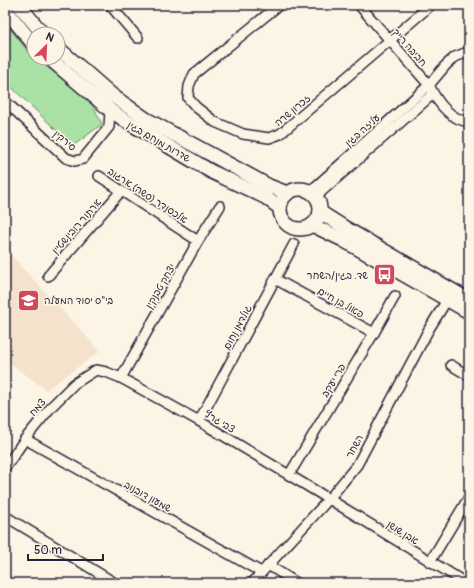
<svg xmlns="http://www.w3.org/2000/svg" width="474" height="588" viewBox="0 0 474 588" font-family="Pangolin,'Playpen Sans Hebrew',sans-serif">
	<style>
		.built { fill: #f4e2cc }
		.green { fill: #aae1a4; stroke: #668270 }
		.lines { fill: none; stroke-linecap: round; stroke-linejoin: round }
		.street-casing { stroke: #22223b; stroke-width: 12 }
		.secondary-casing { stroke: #22223b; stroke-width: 16 }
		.street { stroke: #fcf5e5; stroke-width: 9 }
		.secondary { stroke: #fcf5e5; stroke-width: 13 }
		.labels { text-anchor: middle; stroke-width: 3.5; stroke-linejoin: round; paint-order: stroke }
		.street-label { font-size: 10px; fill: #22223b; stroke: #fcf5e5 }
		.poi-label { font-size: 10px; fill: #22223b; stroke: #fcf5e5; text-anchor: end }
	</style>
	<rect width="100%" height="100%" fill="#fcf5e5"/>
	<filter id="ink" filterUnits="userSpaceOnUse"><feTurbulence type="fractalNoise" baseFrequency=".025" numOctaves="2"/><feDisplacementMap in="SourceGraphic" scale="8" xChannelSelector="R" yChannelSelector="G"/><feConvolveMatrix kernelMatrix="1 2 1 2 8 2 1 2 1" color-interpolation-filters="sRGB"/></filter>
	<g filter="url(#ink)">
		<!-- built -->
		<polygon class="built" points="5,249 100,351 46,390 11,364 5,357"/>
		<!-- green -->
		<polygon class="green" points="5,22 30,54 34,57 34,58 36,58 91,102 102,124 73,146 5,81"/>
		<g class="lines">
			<defs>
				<g id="street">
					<polyline points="110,5 138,38"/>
					<polyline points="279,5 194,74 189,86 188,98 196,107 215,122 243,134 269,138 280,134 431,5"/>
					<path d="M359 5 429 85C437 102 449 119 469 122"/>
					<polyline points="5,101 66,158 75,161 83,159 109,127 110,110"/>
					<polyline points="99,176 198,241"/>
					<polyline points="309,190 315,187 429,85 446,65 455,57 465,53 469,53"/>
					<polyline points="317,198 322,191 433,94"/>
					<polyline points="48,276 121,191"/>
					<polyline points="275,279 374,333"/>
					<polyline points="451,365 469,376"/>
					<polyline points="121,378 198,241 220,206"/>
					<polyline points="199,421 294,244"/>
					<polyline points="25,439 261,572"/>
					<polyline points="5,468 25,439 52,406 74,384 96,370 106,372 121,378 199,421 329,499 466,583"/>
					<polyline points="289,475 374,333 395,296"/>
					<polyline points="5,516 115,583"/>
					<polyline points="430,562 469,497"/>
					<polyline points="268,565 297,583"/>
					<polyline points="252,583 329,499 357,465 429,329 447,300"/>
				</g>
				<g id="secondary">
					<polyline points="19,5 43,34"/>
					<polyline points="5,9 34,45"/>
					<polyline points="58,48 113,96 146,119 269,186 287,193"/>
					<polyline points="49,58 110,110 126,121 212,172 265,197 280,208"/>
					<circle cx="300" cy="209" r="20"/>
					<polyline points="320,212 347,229 469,300"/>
					<polyline points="312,225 343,240 469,312"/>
				</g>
			</defs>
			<!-- street casing -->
			<use href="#street" class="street-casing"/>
			<!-- secondary casing -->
			<use href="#secondary" class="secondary-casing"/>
			<!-- street -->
			<use href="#street" class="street"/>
			<!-- secondary -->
			<use href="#secondary" class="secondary"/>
		</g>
	</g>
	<!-- icons -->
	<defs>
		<symbol id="bus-square" viewBox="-11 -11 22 22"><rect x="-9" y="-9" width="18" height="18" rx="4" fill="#d1495b" stroke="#fcf5e5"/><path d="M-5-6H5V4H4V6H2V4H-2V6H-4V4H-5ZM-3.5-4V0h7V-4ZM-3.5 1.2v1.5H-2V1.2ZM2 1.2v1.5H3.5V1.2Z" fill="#fff"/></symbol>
		<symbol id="school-square" viewBox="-11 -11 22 22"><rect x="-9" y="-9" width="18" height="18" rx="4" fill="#d1495b" stroke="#fcf5e5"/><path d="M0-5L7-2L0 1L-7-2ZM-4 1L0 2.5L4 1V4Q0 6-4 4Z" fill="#fff"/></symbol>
	</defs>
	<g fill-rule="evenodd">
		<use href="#bus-square" x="372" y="262" width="25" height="25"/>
		<use href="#school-square" x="16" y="288" width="25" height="25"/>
	</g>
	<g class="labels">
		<!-- street labels -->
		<g class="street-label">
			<text transform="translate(410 47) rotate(49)" y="4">חביבה רייך</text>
			<text transform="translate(292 110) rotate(-40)" y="4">זכרון שרה</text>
			<text transform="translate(362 130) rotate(-42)" y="4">עליזה בגין</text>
			<text transform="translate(65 140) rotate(39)" y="4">סירקין</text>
			<text transform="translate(159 141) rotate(30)" y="4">שדרות מנחם בגין</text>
			<text transform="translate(148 195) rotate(33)" y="4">אלכסנדר (סשה) ארגוב</text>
			<text transform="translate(76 226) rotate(-49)" y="4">ארתור רובינשטיין</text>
			<text transform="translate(160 286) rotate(-60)" y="4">יצחק טבנקין</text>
			<text transform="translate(341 302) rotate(29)" y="4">פאול בן חיים</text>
			<text transform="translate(237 327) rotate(-62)" y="4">גולדמן נחום</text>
			<text transform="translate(333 380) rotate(-59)" y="4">פרי יעקב</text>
			<text transform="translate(37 407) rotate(-50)" y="4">צמח</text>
			<text transform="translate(220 421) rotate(31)" y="4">צבי גרץ</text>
			<text transform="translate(354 446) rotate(-61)" y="4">השחר</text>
			<text transform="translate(148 496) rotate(29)" y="4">שמעון דובנוב</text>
			<text transform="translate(403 532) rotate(32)" y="4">אבן שושן</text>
		</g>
		<!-- poi labels -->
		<g class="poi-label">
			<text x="368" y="279">שד. בגין/השחר</text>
			<text x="44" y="304" text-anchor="start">בי"ס יסוד המעלה</text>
		</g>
	</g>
	<!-- margin -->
	<rect width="474" height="588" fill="none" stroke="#fcf5e5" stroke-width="20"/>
	<rect x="10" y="10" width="454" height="568" fill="none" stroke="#22223b" stroke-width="1.5" filter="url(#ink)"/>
	<!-- north arrow -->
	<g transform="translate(46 46) rotate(24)"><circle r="19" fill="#fcf5e5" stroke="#a5a1a1"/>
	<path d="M0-3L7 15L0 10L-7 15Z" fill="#d1495b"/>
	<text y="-6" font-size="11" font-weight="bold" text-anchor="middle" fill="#22223b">N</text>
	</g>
	<!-- scale -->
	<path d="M28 554v6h75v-6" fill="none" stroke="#22223b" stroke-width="2"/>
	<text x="34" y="554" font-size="12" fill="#22223b" stroke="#fcf5e5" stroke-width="3" paint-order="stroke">50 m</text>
</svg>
